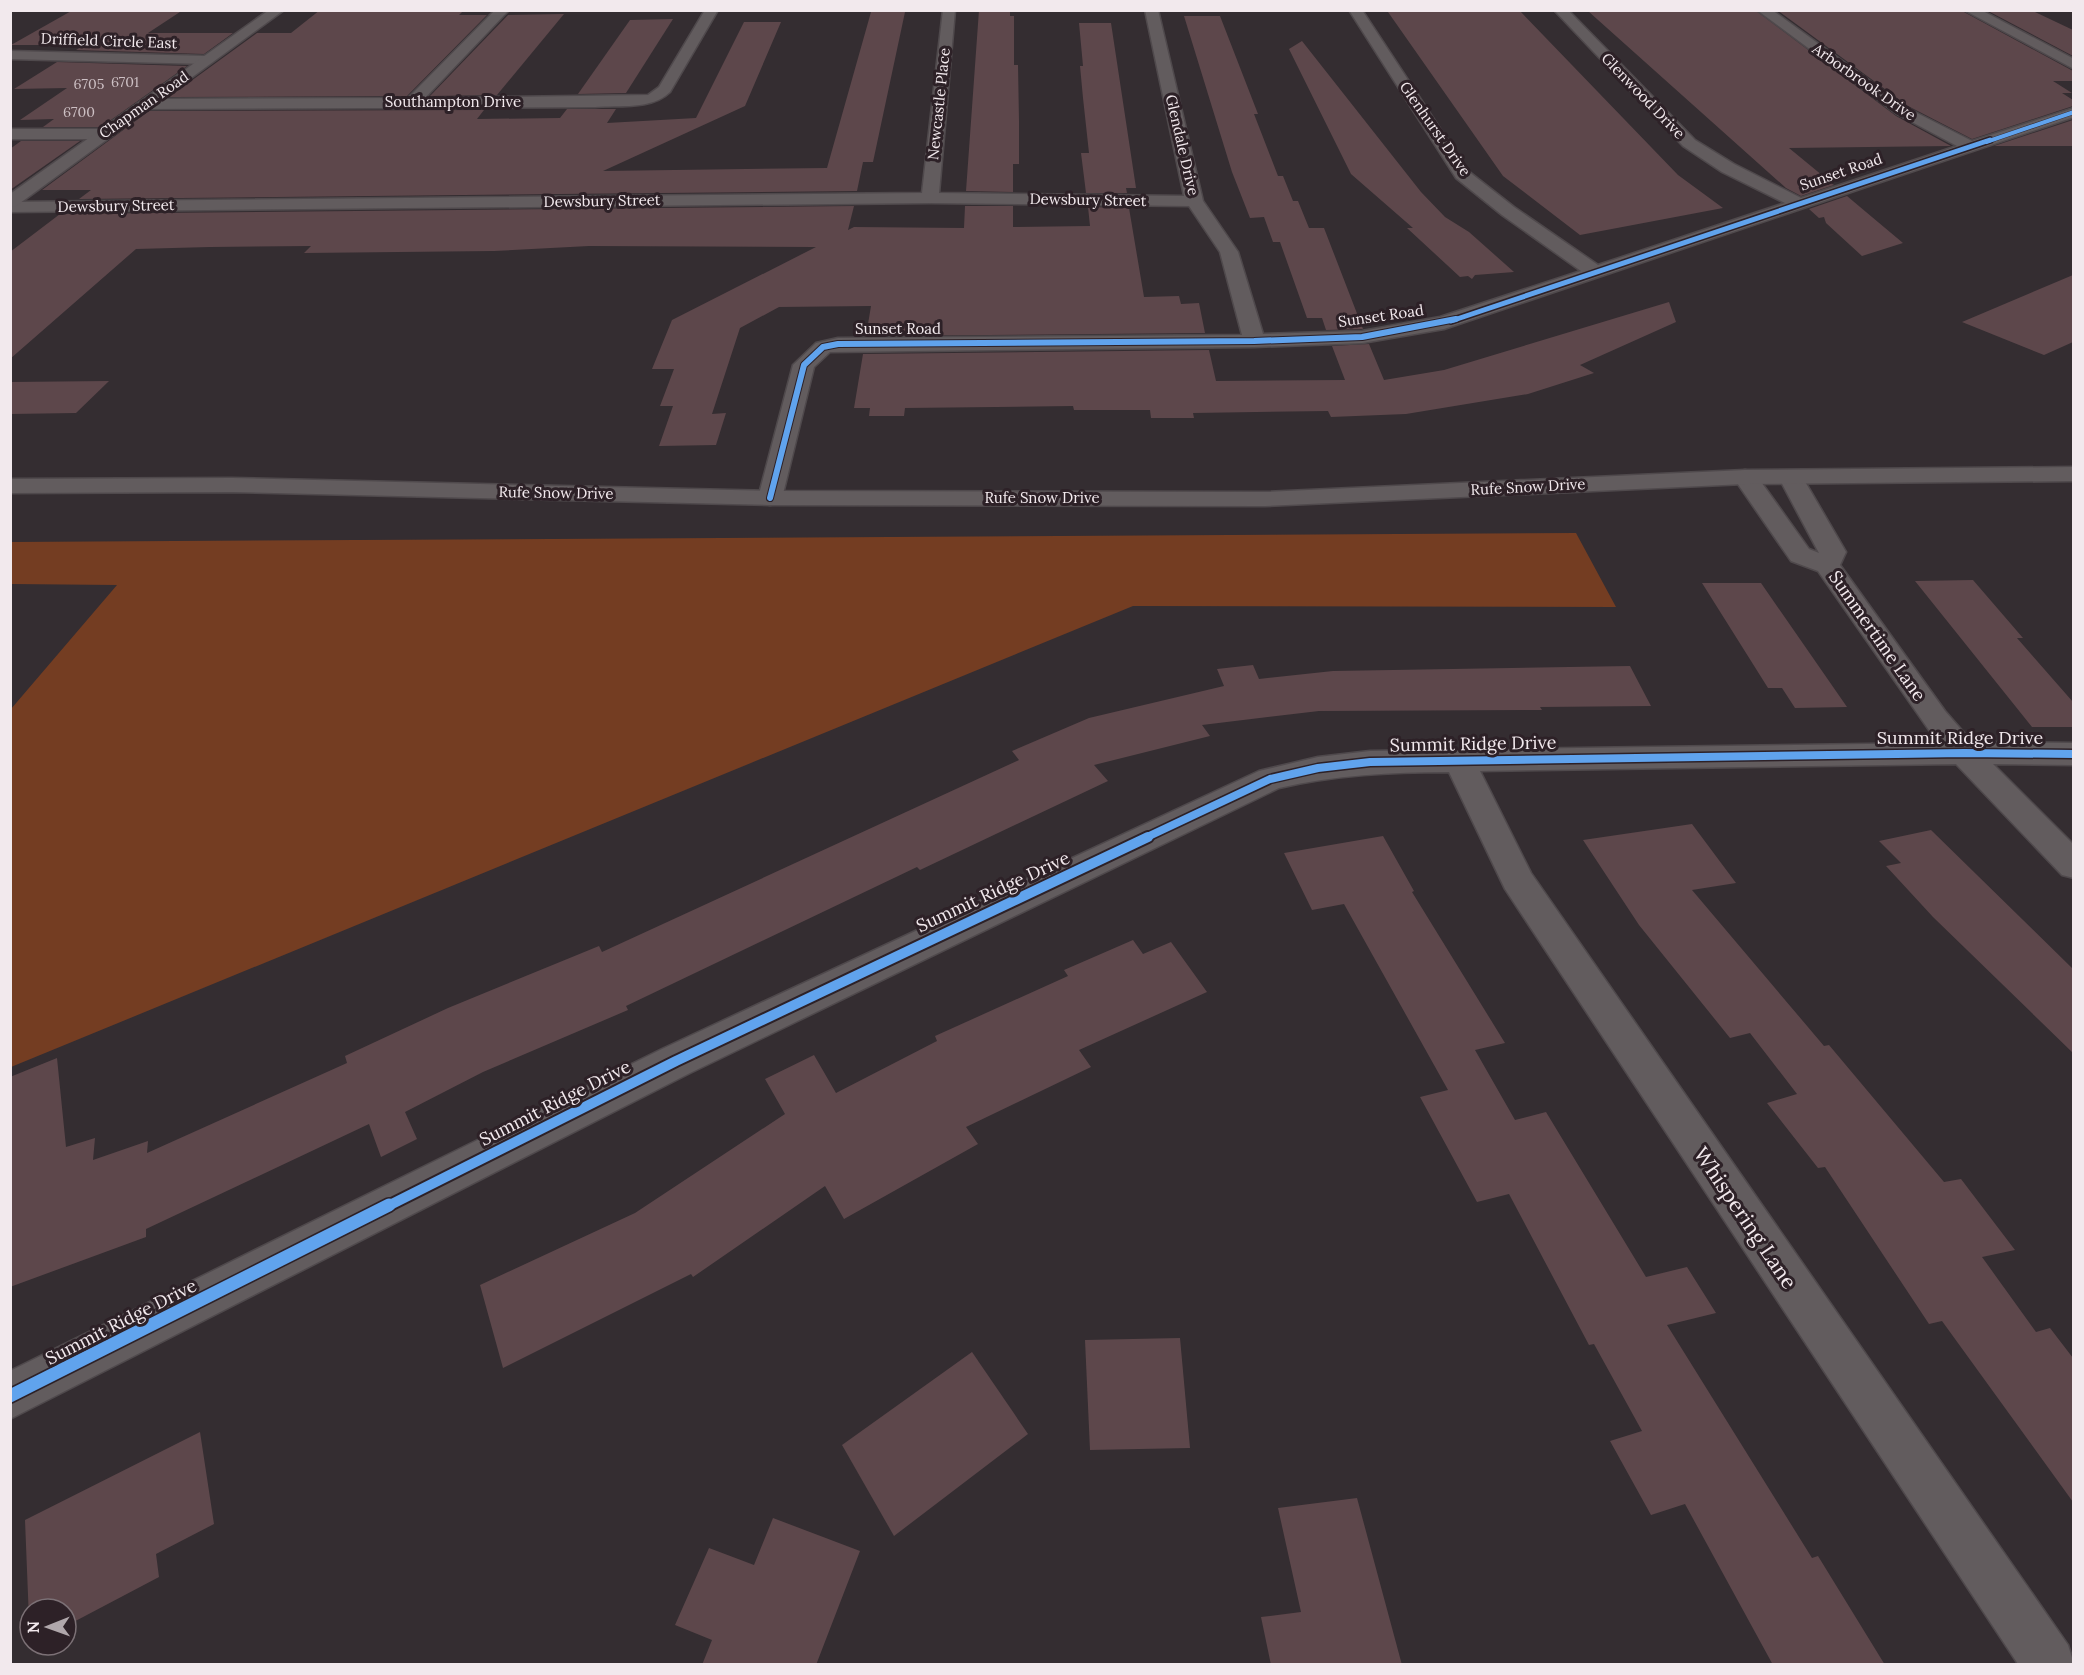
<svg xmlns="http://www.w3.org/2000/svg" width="2084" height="1675" viewBox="0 0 2084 1675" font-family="Lora,serif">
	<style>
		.green { fill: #743d22 }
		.building { fill: #5d474b }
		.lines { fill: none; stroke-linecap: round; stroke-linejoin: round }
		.minor-casing { stroke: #4f494c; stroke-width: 3 }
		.tertiary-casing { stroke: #4f494c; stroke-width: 3 }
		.secondary-casing { stroke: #4f494c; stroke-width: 3 }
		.minor { fill: #625c5e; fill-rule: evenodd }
		.tertiary { fill: #625c5e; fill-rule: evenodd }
		.secondary { fill: #625c5e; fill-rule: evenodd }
		.cycleway-far5-casing { stroke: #2d2127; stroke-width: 5 }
		.cycleway-far4-casing { stroke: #2d2127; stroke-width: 8 }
		.cycleway-far3-casing { stroke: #2d2127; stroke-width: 8 }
		.cycleway-far2-casing { stroke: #2d2127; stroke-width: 11 }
		.cycleway-far1-casing { stroke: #2d2127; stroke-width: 14 }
		.cycleway-casing { stroke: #2d2127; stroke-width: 16 }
		.cycleway-far5 { stroke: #60a3ed; stroke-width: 4 }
		.cycleway-far4 { stroke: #60a3ed; stroke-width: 5 }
		.cycleway-far3 { stroke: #60a3ed; stroke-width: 6 }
		.cycleway-far2 { stroke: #60a3ed; stroke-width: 8 }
		.cycleway-far1 { stroke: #60a3ed; stroke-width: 10 }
		.cycleway { stroke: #60a3ed; stroke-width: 13 }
		.labels { text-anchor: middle; stroke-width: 6; stroke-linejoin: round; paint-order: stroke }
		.far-number-label { font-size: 14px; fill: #cdc0c4 }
		.far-street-label { font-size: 15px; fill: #f2e9ed; stroke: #2d2127 }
		.street-label { font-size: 18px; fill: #f2e9ed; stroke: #2d2127 }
		.near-street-label { font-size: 21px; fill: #f2e9ed; stroke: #2d2127 }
	</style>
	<rect width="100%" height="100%" fill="#342d31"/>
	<!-- green -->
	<polygon class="green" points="1576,533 1616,607 1133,606 11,1067 11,709 117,585 11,584 11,542"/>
	<!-- building -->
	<g class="building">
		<polygon points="73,10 183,10 148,33 233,33 204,54 76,50 84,45 11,45"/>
		<polygon points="320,10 464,10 459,15 487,15 407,96 169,97 257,33 291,33"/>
		<polygon points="979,10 1010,10 1010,16 1014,16 1014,65 1018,65 1019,121 1019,164 1013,164 1013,192 966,191"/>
		<polygon points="1755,10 1896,116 1951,146 1789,148 1834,185 1801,196 1786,188 1588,11"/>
		<polygon points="1777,10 1964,12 2073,71 2073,81 2053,81 2072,93 2062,93 2073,100 2073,106 1972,139 1908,106"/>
		<polygon points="1520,11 1678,175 1723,208 1580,235 1503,176 1388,12"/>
		<polygon points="871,12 905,12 873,162 863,162 857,191 79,199 91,190 42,190 149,111 484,110 477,119 560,118 567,109 616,109 607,123 696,118 744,22 781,22 745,106 603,171 827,168"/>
		<polygon points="1990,12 2035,12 2073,30 2073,56"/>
		<polygon points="564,14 497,95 430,96 508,15"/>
		<polygon points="1184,16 1220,16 1258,114 1254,114 1278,176 1283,176 1293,201 1298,201 1309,228 1324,228 1363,329 1326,330 1322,318 1307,318 1280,242 1273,242 1264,217 1250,218 1232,172"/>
		<polygon points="673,19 626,93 578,94 630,20"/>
		<polygon points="1079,23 1111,23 1136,188 1126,188 1127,193 1086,193 1081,153 1089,153 1083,98 1080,66 1083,66"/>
		<polygon points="1302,41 1421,192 1445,217 1469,232 1514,272 1475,275 1472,279 1468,276 1460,277 1407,228 1413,228 1351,174 1289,49"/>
		<polygon points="57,62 187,66 101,127 43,127 54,119 20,120 67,88 14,89"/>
		<polygon points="2073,120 2073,146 1994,146"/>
		<polygon points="21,141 80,141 10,190 10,149"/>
		<polygon points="1847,196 1866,212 1903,243 1862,256 1826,223 1824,217 1819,218 1809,209"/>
		<polygon points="854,206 848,230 854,227 964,228 965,206 1013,206 1013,227 1090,226 1088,207 1129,208 1144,297 1179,296 1181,304 1199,303 1205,333 866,336 871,306 779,307 740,328 712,414 726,413 716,445 659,446 673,406 660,406 674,369 652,369 672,320 816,247 589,246 494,251 304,253 311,246 210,247 136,249 10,359 10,252 60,214"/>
		<polygon points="2073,275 2073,342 2044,355 1962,322"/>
		<polygon points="1669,302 1676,322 1580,365 1594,373 1528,394 1406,414 1331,417 1328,411 1193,413 1194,418 1151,418 1150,410 1074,410 1073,406 905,408 904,416 869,416 870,408 854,408 863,354 1209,350 1216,381 1345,380 1332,346 1369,344 1384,380 1444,370"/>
		<polygon points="109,381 76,413 10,414 10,382"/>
		<polygon points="1973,580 2023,638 2017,638 2073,702 2073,727 2032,727 1915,581"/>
		<polygon points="1702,583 1761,583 1847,707 1795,708 1782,688 1768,688"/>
		<polygon points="1253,665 1259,679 1333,671 1630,666 1651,706 1540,707 1542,710 1319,711 1202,725 1210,736 1094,765 1108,781 920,870 917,867 626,1006 628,1010 483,1072 405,1112 417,1139 381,1157 369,1124 146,1229 146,1237 10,1287 10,1077 57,1058 66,1147 95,1138 93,1160 148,1141 147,1153 347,1063 345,1056 448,1008 599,946 602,952 1019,760 1012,751 1089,718 1224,686 1217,669"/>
		<polygon points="1692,824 1736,883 1692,890 1824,1046 1829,1045 1944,1182 1961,1179 2015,1250 1982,1257 2036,1332 2050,1328 2073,1358 2073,1502 1942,1321 1929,1324 1825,1167 1818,1168 1767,1103 1797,1094 1750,1033 1730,1038 1639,925 1583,840"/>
		<polygon points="1931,830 2073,969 2073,1053 1933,917 1886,866 1901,863 1879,841"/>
		<polygon points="1383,836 1414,891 1412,892 1505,1043 1475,1050 1515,1120 1546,1112 1646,1277 1687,1267 1716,1313 1667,1325 1812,1558 1818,1556 1885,1665 1773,1665 1685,1504 1651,1515 1610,1441 1642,1431 1594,1344 1589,1345 1509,1194 1477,1202 1420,1097 1448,1090 1344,904 1312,910 1284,853"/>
		<polygon points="1133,940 1143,954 1171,942 1207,992 1079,1050 1091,1067 966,1127 978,1144 844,1219 825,1186 693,1277 691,1274 503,1368 480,1285 635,1213 785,1114 765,1079 814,1055 836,1093 937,1041 935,1036 1068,976 1064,970"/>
		<polygon points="1180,1338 1190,1448 1090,1450 1085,1340"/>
		<polygon points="972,1352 1028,1434 894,1536 842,1445"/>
		<polygon points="200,1432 214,1524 156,1554 159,1577 66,1626 66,1609 30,1609 30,1645 25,1520"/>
		<polygon points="1357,1498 1402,1665 1271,1665 1261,1617 1301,1612 1278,1508"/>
		<polygon points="773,1518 860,1551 816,1665 702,1665 712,1640 675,1625 709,1548 754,1565"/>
	</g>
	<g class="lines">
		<defs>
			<g id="minor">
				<path d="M495 10H509L425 98 648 95 659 87 705 10H718L670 92C652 110 619 105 595 107L145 109 137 104 145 99 408 98Z"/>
				<polygon points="943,10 955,10 939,193 1184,196 1145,10 1158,10 1203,201 1238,252 1263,334 1362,331 1440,317 1581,271 1502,215 1456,178 1349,10 1362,10 1468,171 1514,207 1598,265 1785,203 1722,172 1683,146 1554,10 1568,10 1695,140 1734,164 1801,198 1957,146 1897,114 1757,10 1772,10 1907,108 1972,141 2074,108 2074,117 1444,329 1362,343 1254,347 830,352 814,367 782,498 779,503 770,505 761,503 758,498 793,365 816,343 838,338 1242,335 1220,252 1189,206 930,203 10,212 10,202 922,193"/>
				<polygon points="1964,10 1981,10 2074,59 2074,69"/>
				<polygon points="10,51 207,56 214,60 207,64 10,59"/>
				<polygon points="10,129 103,129 111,134 103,139 10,139"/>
				<path d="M1745 470 1754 472 1809 549 1819 553 1779 478 1782 473 1791 471 1800 473 1846 552 1840 565 1945 711 1972 742 2074 743V765L1993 764 2074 845V878L2062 875 1956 764 1480 771 1531 873 2068 1645 2074 1664H2018L1505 889 1449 772C1391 772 1336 775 1279 788L690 1073 10 1419V1371L662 1049 1259 771 1318 757 1370 751 1938 743 1818 571 1791 561 1733 477 1736 472Z"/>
			</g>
			<polygon id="tertiary" points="269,10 284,10 16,206 10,207 10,194"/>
			<polygon id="secondary" points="2074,467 2074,481 1745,484 1265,506 770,505 232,492 10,493 10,479 232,478 770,491 1265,492 1745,470"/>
		</defs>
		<!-- minor casing -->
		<use href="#minor" class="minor-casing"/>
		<!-- tertiary casing -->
		<use href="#tertiary" class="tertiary-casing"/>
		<!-- secondary casing -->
		<use href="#secondary" class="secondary-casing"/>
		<!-- minor -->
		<use href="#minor" class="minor"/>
		<!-- tertiary -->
		<use href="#tertiary" class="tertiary"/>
		<!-- secondary -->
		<use href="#secondary" class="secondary"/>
		<defs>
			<polyline id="cycleway-far5" points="1986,142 2074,112"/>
			<polyline id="cycleway-far4" points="1451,321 1990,140"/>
			<polyline id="cycleway-far3" points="770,498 804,365 823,347 838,344 1254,341 1362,337 1456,319"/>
			<polyline id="cycleway-far2" points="1145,838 1270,779 1318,768 1370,762 1964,753 2074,754"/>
			<polyline id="cycleway-far1" points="386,1207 676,1061 1148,837"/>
			<polyline id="cycleway" points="10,1396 389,1205"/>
		</defs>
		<!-- cycleway-far5 casing -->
		<use href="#cycleway-far5" class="cycleway-far5-casing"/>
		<!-- cycleway-far4 casing -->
		<use href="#cycleway-far4" class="cycleway-far4-casing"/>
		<!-- cycleway-far3 casing -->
		<use href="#cycleway-far3" class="cycleway-far3-casing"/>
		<!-- cycleway-far2 casing -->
		<use href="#cycleway-far2" class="cycleway-far2-casing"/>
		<!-- cycleway-far1 casing -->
		<use href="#cycleway-far1" class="cycleway-far1-casing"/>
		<!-- cycleway casing -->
		<use href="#cycleway" class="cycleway-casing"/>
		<!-- cycleway-far5 -->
		<use href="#cycleway-far5" class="cycleway-far5"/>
		<!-- cycleway-far4 -->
		<use href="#cycleway-far4" class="cycleway-far4"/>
		<!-- cycleway-far3 -->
		<use href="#cycleway-far3" class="cycleway-far3"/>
		<!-- cycleway-far2 -->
		<use href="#cycleway-far2" class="cycleway-far2"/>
		<!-- cycleway-far1 -->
		<use href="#cycleway-far1" class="cycleway-far1"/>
		<!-- cycleway -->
		<use href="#cycleway" class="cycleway"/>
	</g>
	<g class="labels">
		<!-- far-number labels -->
		<g class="far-number-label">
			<text x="125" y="87">6701</text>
			<text x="89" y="89">6705</text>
			<text x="79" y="117">6700</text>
		</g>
		<!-- far-street labels -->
		<g class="far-street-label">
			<text transform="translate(109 41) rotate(2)" y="5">Driffield Circle East</text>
			<text transform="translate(1864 82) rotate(35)" y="5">Arborbrook Drive</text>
			<text transform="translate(1643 96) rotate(46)" y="5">Glenwood Drive</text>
			<text x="453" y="107">Southampton Drive</text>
			<text transform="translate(939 104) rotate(-84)" y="5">Newcastle Place</text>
			<text transform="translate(144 105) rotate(-35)" y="5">Chapman Road</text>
			<text transform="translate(1435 129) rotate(55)" y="5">Glenhurst Drive</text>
			<text transform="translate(1182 145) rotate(77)" y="5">Glendale Drive</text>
			<text transform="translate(1841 172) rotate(-19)" y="5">Sunset Road</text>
			<text transform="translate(1088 200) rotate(1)" y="5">Dewsbury Street</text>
			<text transform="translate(602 201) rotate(-1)" y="5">Dewsbury Street</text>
			<text transform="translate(116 206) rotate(-1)" y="5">Dewsbury Street</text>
			<text transform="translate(1381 316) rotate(-8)" y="5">Sunset Road</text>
			<text x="898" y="334">Sunset Road</text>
			<text transform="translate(1528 487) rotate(-3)" y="5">Rufe Snow Drive</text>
			<text transform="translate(556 493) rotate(1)" y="5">Rufe Snow Drive</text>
			<text x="1042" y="503">Rufe Snow Drive</text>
		</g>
		<!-- street labels -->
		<g class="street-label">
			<text transform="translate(1877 636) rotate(55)" y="6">Summertime Lane</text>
			<text x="1960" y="744">Summit Ridge Drive</text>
			<text transform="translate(1473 744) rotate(-1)" y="6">Summit Ridge Drive</text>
			<text transform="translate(993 892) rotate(-25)" y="6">Summit Ridge Drive</text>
			<text transform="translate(555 1103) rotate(-27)" y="6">Summit Ridge Drive</text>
			<text transform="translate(121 1322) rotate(-27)" y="6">Summit Ridge Drive</text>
		</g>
		<!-- near-street labels -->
		<g class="near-street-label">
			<text transform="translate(1745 1218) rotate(56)" y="7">Whispering Lane</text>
		</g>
	</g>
	<!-- border -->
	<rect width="2084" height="1675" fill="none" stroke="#f2e9ed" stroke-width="24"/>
	<!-- north arrow -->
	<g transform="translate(48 1627) rotate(269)"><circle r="28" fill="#2d2127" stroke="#7c7176" stroke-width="1.5"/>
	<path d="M0-4.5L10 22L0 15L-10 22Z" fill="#b0a7ab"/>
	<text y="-9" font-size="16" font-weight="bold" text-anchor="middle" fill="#f2e9ed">N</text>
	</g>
</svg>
